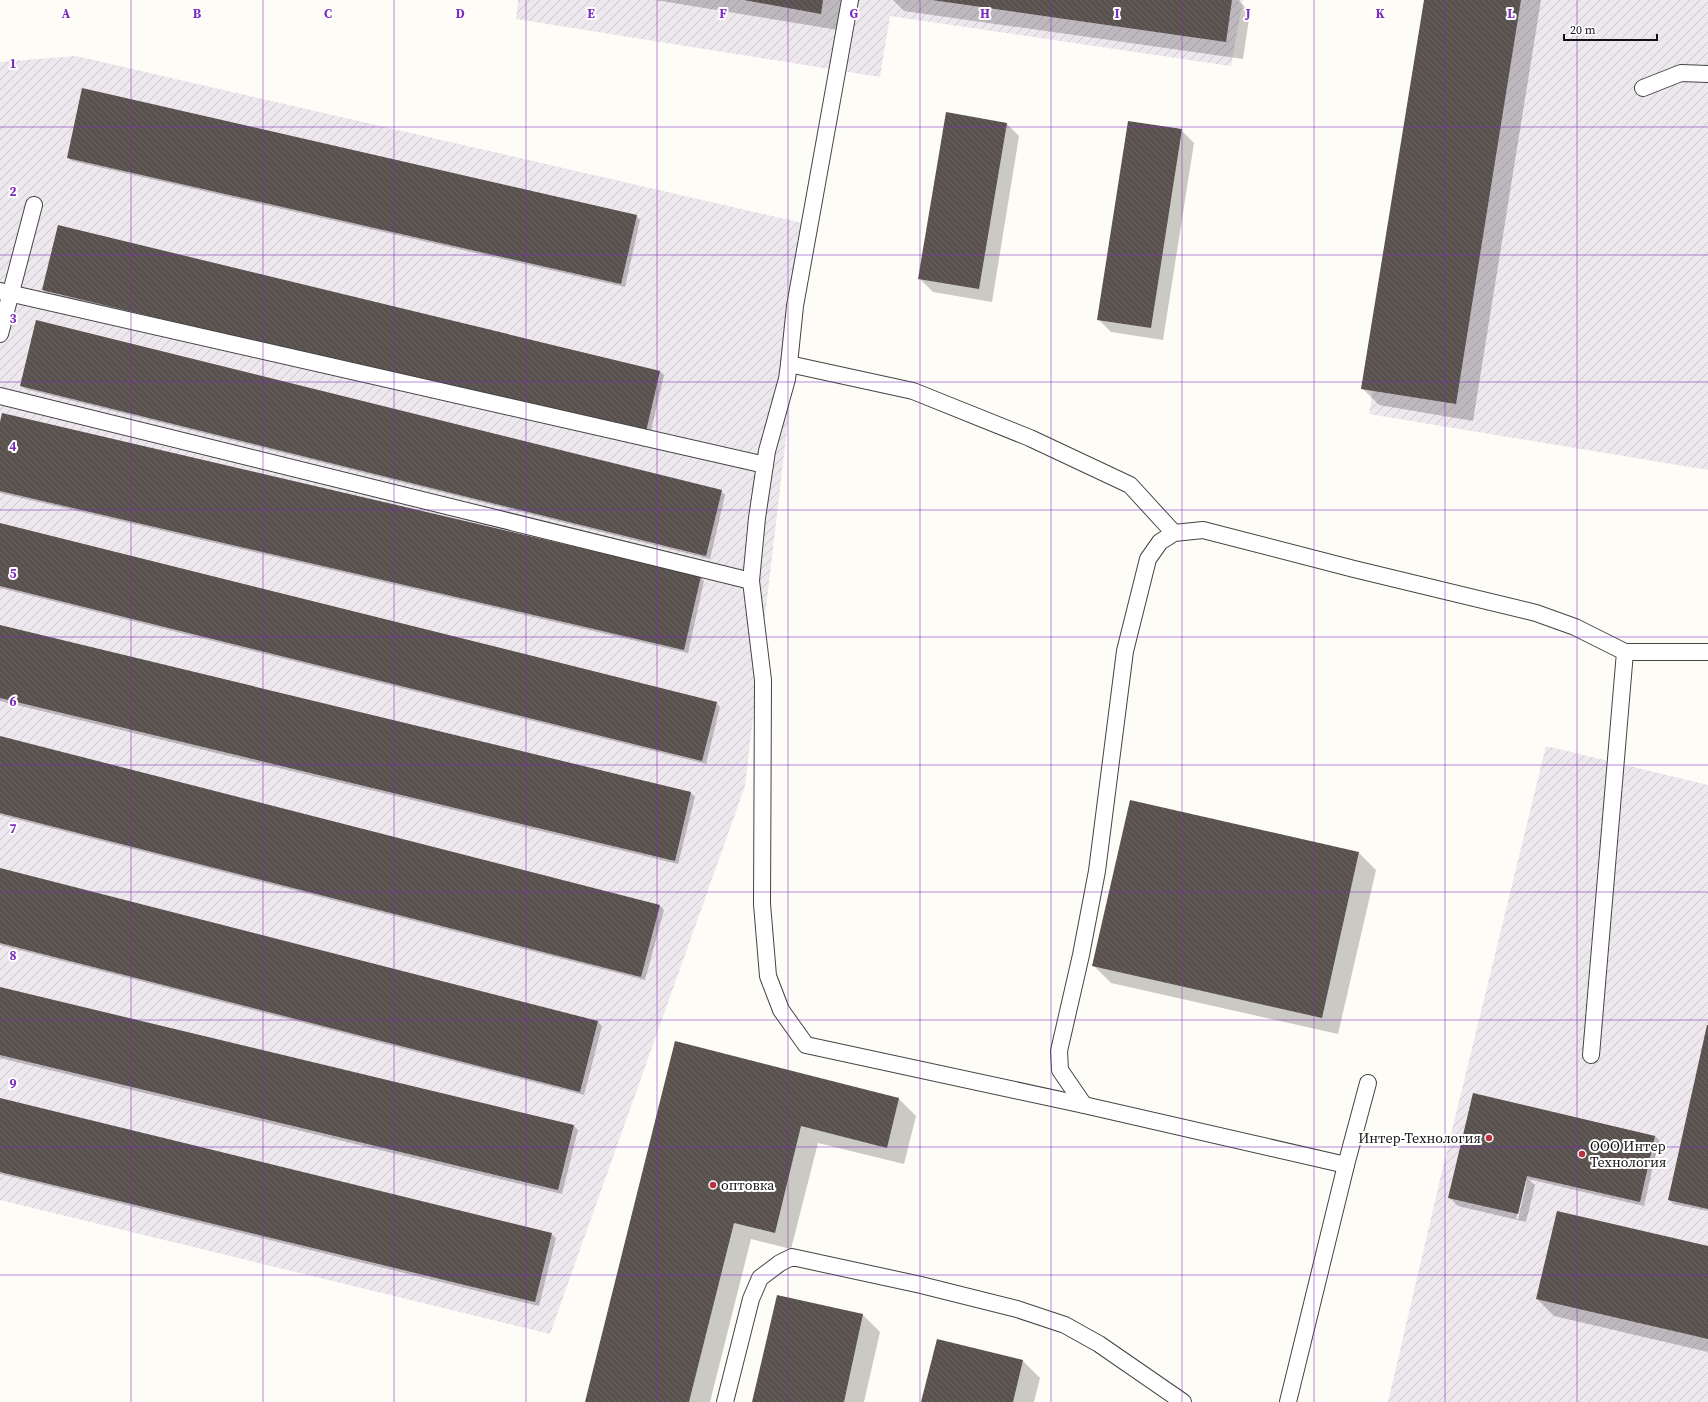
<svg xmlns="http://www.w3.org/2000/svg" width="1708" height="1402" viewBox="0 0 1708 1402" font-family="'Source Serif 4',serif">
	<style>
		.industrial { fill: url(#industrial-furrows) }
		.shadow { fill: #0003; fill-rule: evenodd }
		.building { fill: url(#building-back-hatch) }
		.lines { fill: none; stroke-linecap: round; stroke-linejoin: round }
		.lane-casing { stroke: #444; stroke-width: 18 }
		.lane { stroke: #fff; stroke-width: 16 }
		.grid { fill: none; stroke: #7b2cbf; stroke-width: 1; stroke-opacity: 0.55 }
		.poi-dot { fill: #b83244; stroke: #fff; stroke-width: 1.5 }
		.labels { text-anchor: middle; stroke-width: 4; stroke-linejoin: round; paint-order: stroke }
		.poi-label { font-size: 14px; fill: #111; stroke: #fff; text-anchor: start }
		.grid-label { font-size: 13px; text-anchor: middle; font-weight: bold; fill: #7b2cbf; stroke: #fff; stroke-width: 4; stroke-linejoin: round; paint-order: stroke }
	</style>
	<defs>
		<pattern id="industrial-furrows" width="10" height="10" patternUnits="userSpaceOnUse"><rect width="10" height="10" fill="#ede7ee"/><path d="M-1 1l2-2M0 10L10 0M9 11l2-2" fill="none" stroke="#cac5cb"/></pattern>
		<pattern id="building-back-hatch" width="6" height="6" patternUnits="userSpaceOnUse"><rect width="6" height="6" fill="#59514e"/><path d="M-1 5l2 2M0 0l6 6M5-1l2 2" fill="none" stroke="#6c6663"/></pattern>
	</defs>
	<rect width="100%" height="100%" fill="#fefcf6"/>
	<!-- industrial -->
	<g class="industrial">
		<polygon points="518,0 1243,0 1231,66 890,16 880,77 516,19"/>
		<polygon points="1436,0 1708,0 1708,470 1369,414"/>
		<polygon points="76,56 811,225 745,786 550,1334 0,1200 0,62"/>
		<polygon points="1546,746 1708,785 1708,1402 1388,1402 1443,1167"/>
	</g>
	<!-- shadow -->
	<g class="shadow">
		<polygon points="655,0 843,0 838,30"/>
		<polygon points="893,0 1238,0 1250,12 1243,59 904,11"/>
		<polygon points="1425,0 1541,0 1473,421 1379,405 1362,388"/>
		<polygon points="1006,123 1019,136 992,302 933,292 920,279"/>
		<polygon points="1181,130 1194,143 1163,340 1111,332 1098,319"/>
		<polygon points="68,157 636,216 640,220 625,287 72,161"/>
		<polygon points="58,227 660,371 664,375 649,439 47,294 43,290"/>
		<polygon points="21,385 721,491 725,495 710,559 25,389"/>
		<polygon points="0,426 700,577 704,581 688,653 0,493"/>
		<polygon points="0,524 716,703 720,707 706,764 0,588"/>
		<polygon points="0,626 691,793 695,797 678,864 0,701"/>
		<polygon points="0,737 660,906 664,910 645,980 0,815"/>
		<polygon points="1131,802 1359,853 1376,870 1338,1034 1111,983 1093,965"/>
		<polygon points="0,869 598,1022 602,1026 584,1095 0,945"/>
		<polygon points="0,988 574,1126 578,1130 562,1194 0,1058"/>
		<polygon points="1708,1027 1708,1211 1673,1204 1669,1199"/>
		<polygon points="676,1043 899,1099 916,1116 904,1164 818,1143 791,1249 751,1239 710,1402 586,1402"/>
		<path d="M1473 1094 1655 1136 1659 1140 1644 1206 1528 1179 1535 1185 1526 1222 1458 1206 1449 1197ZM1525 1181H1527L1518 1219H1516Z"/>
		<polygon points="0,1099 551,1234 556,1238 539,1306 0,1174"/>
		<polygon points="1708,1247 1708,1352 1554,1316 1537,1299"/>
		<polygon points="778,1296 863,1315 880,1332 864,1402 753,1402"/>
		<polygon points="1023,1361 1040,1378 1034,1402 922,1402"/>
	</g>
	<!-- building -->
	<g class="building">
		<polygon points="744,0 823,0 821,14"/>
		<polygon points="932,0 1232,0 1226,42"/>
		<polygon points="1424,0 1521,0 1456,404 1361,389"/>
		<polygon points="82,88 637,215 621,284 67,158"/>
		<polygon points="946,112 1007,123 979,289 918,279"/>
		<polygon points="1128,121 1182,129 1151,328 1097,320"/>
		<polygon points="58,225 660,371 645,436 42,290"/>
		<polygon points="36,320 722,490 706,556 20,386"/>
		<polygon points="2,413 701,576 684,650 0,491 0,422"/>
		<polygon points="0,523 717,702 702,761 0,586"/>
		<polygon points="0,625 691,792 675,861 0,698"/>
		<polygon points="0,736 660,905 641,977 0,813"/>
		<polygon points="1130,800 1359,852 1322,1018 1092,966"/>
		<polygon points="0,868 598,1021 580,1092 0,943"/>
		<polygon points="0,987 574,1125 558,1190 0,1055"/>
		<polygon points="1707,1025 1708,1025 1708,1209 1668,1200"/>
		<polygon points="675,1041 899,1098 887,1148 801,1126 775,1233 734,1223 689,1402 585,1402"/>
		<polygon points="1473,1093 1655,1136 1640,1202 1527,1176 1518,1214 1448,1198"/>
		<polygon points="0,1098 552,1233 535,1302 0,1172"/>
		<polygon points="1557,1211 1708,1246 1708,1339 1536,1299"/>
		<polygon points="777,1295 863,1314 844,1402 752,1402"/>
		<polygon points="937,1339 1023,1360 1013,1402 921,1402"/>
	</g>
	<g class="lines">
		<defs>
			<g id="lane">
				<polyline points="1643,88 1681,73 1708,74"/>
				<polyline points="0,291 765,465"/>
				<polyline points="0,334 34,205"/>
				<polyline points="789,364 795,306 850,0"/>
				<polyline points="0,396 751,581"/>
				<polyline points="1625,652 1708,652"/>
				<polyline points="1084,1105 806,1045 781,1010 768,976 762,904 763,680 751,581 757,518 767,451 787,379 789,364 913,391 1030,438 1130,485 1174,533"/>
				<polyline points="1346,1165 1368,1083"/>
				<polyline points="725,1402 751,1299 760,1278 780,1263 792,1257 921,1285 1017,1309 1065,1325 1099,1344 1183,1402"/>
				<polyline points="1288,1402 1346,1165 1084,1105 1060,1070 1059,1051 1081,955 1097,871 1125,651 1148,559 1160,542 1174,533 1203,530 1354,569 1536,613 1575,627 1625,652 1591,1055"/>
			</g>
		</defs>
		<!-- lane casing -->
		<use href="#lane" class="lane-casing"/>
		<!-- lane -->
		<use href="#lane" class="lane"/>
	</g>
	<!-- grid -->
	<path class="grid" d="M131 0V1402M263 0V1402M394 0V1402M526 0V1402M657 0V1402M788 0V1402M920 0V1402M1051 0V1402M1182 0V1402M1314 0V1402M1445 0V1402M1577 0V1402M0 127H1708M0 255H1708M0 382H1708M0 510H1708M0 637H1708M0 765H1708M0 892H1708M0 1020H1708M0 1147H1708M0 1275H1708"/>
	<!-- markers -->
	<g class="poi-dot">
		<circle cx="1489" cy="1138" r="4"/>
		<circle cx="1582" cy="1154" r="4"/>
		<circle cx="713" cy="1185" r="4"/>
	</g>
	<g class="labels">
		<!-- poi labels -->
		<g class="poi-label">
			<text x="1481" y="1143" text-anchor="end">Интер-Технология</text>
			<text x="1590" y="1151">ООО Интер<tspan x="1590" dy="16">Технология</tspan></text>
			<text x="721" y="1190">оптовка</text>
		</g>
	</g>
	<g class="grid-label">
		<text x="66" y="18">A</text>
		<text x="197" y="18">B</text>
		<text x="328" y="18">C</text>
		<text x="460" y="18">D</text>
		<text x="591" y="18">E</text>
		<text x="723" y="18">F</text>
		<text x="854" y="18">G</text>
		<text x="985" y="18">H</text>
		<text x="1117" y="18">I</text>
		<text x="1248" y="18">J</text>
		<text x="1380" y="18">K</text>
		<text x="1511" y="18">L</text>
		<text x="13" y="68">1</text>
		<text x="13" y="196">2</text>
		<text x="13" y="323">3</text>
		<text x="13" y="451">4</text>
		<text x="13" y="578">5</text>
		<text x="13" y="706">6</text>
		<text x="13" y="833">7</text>
		<text x="13" y="960">8</text>
		<text x="13" y="1088">9</text>
	</g>
	<!-- scale -->
	<path d="M1564 34v6h93v-6" fill="none" stroke="#111111" stroke-width="2"/>
	<text x="1570" y="34" font-size="12" fill="#111111" stroke="#ffffff" stroke-width="3" paint-order="stroke">20 m</text>
</svg>
